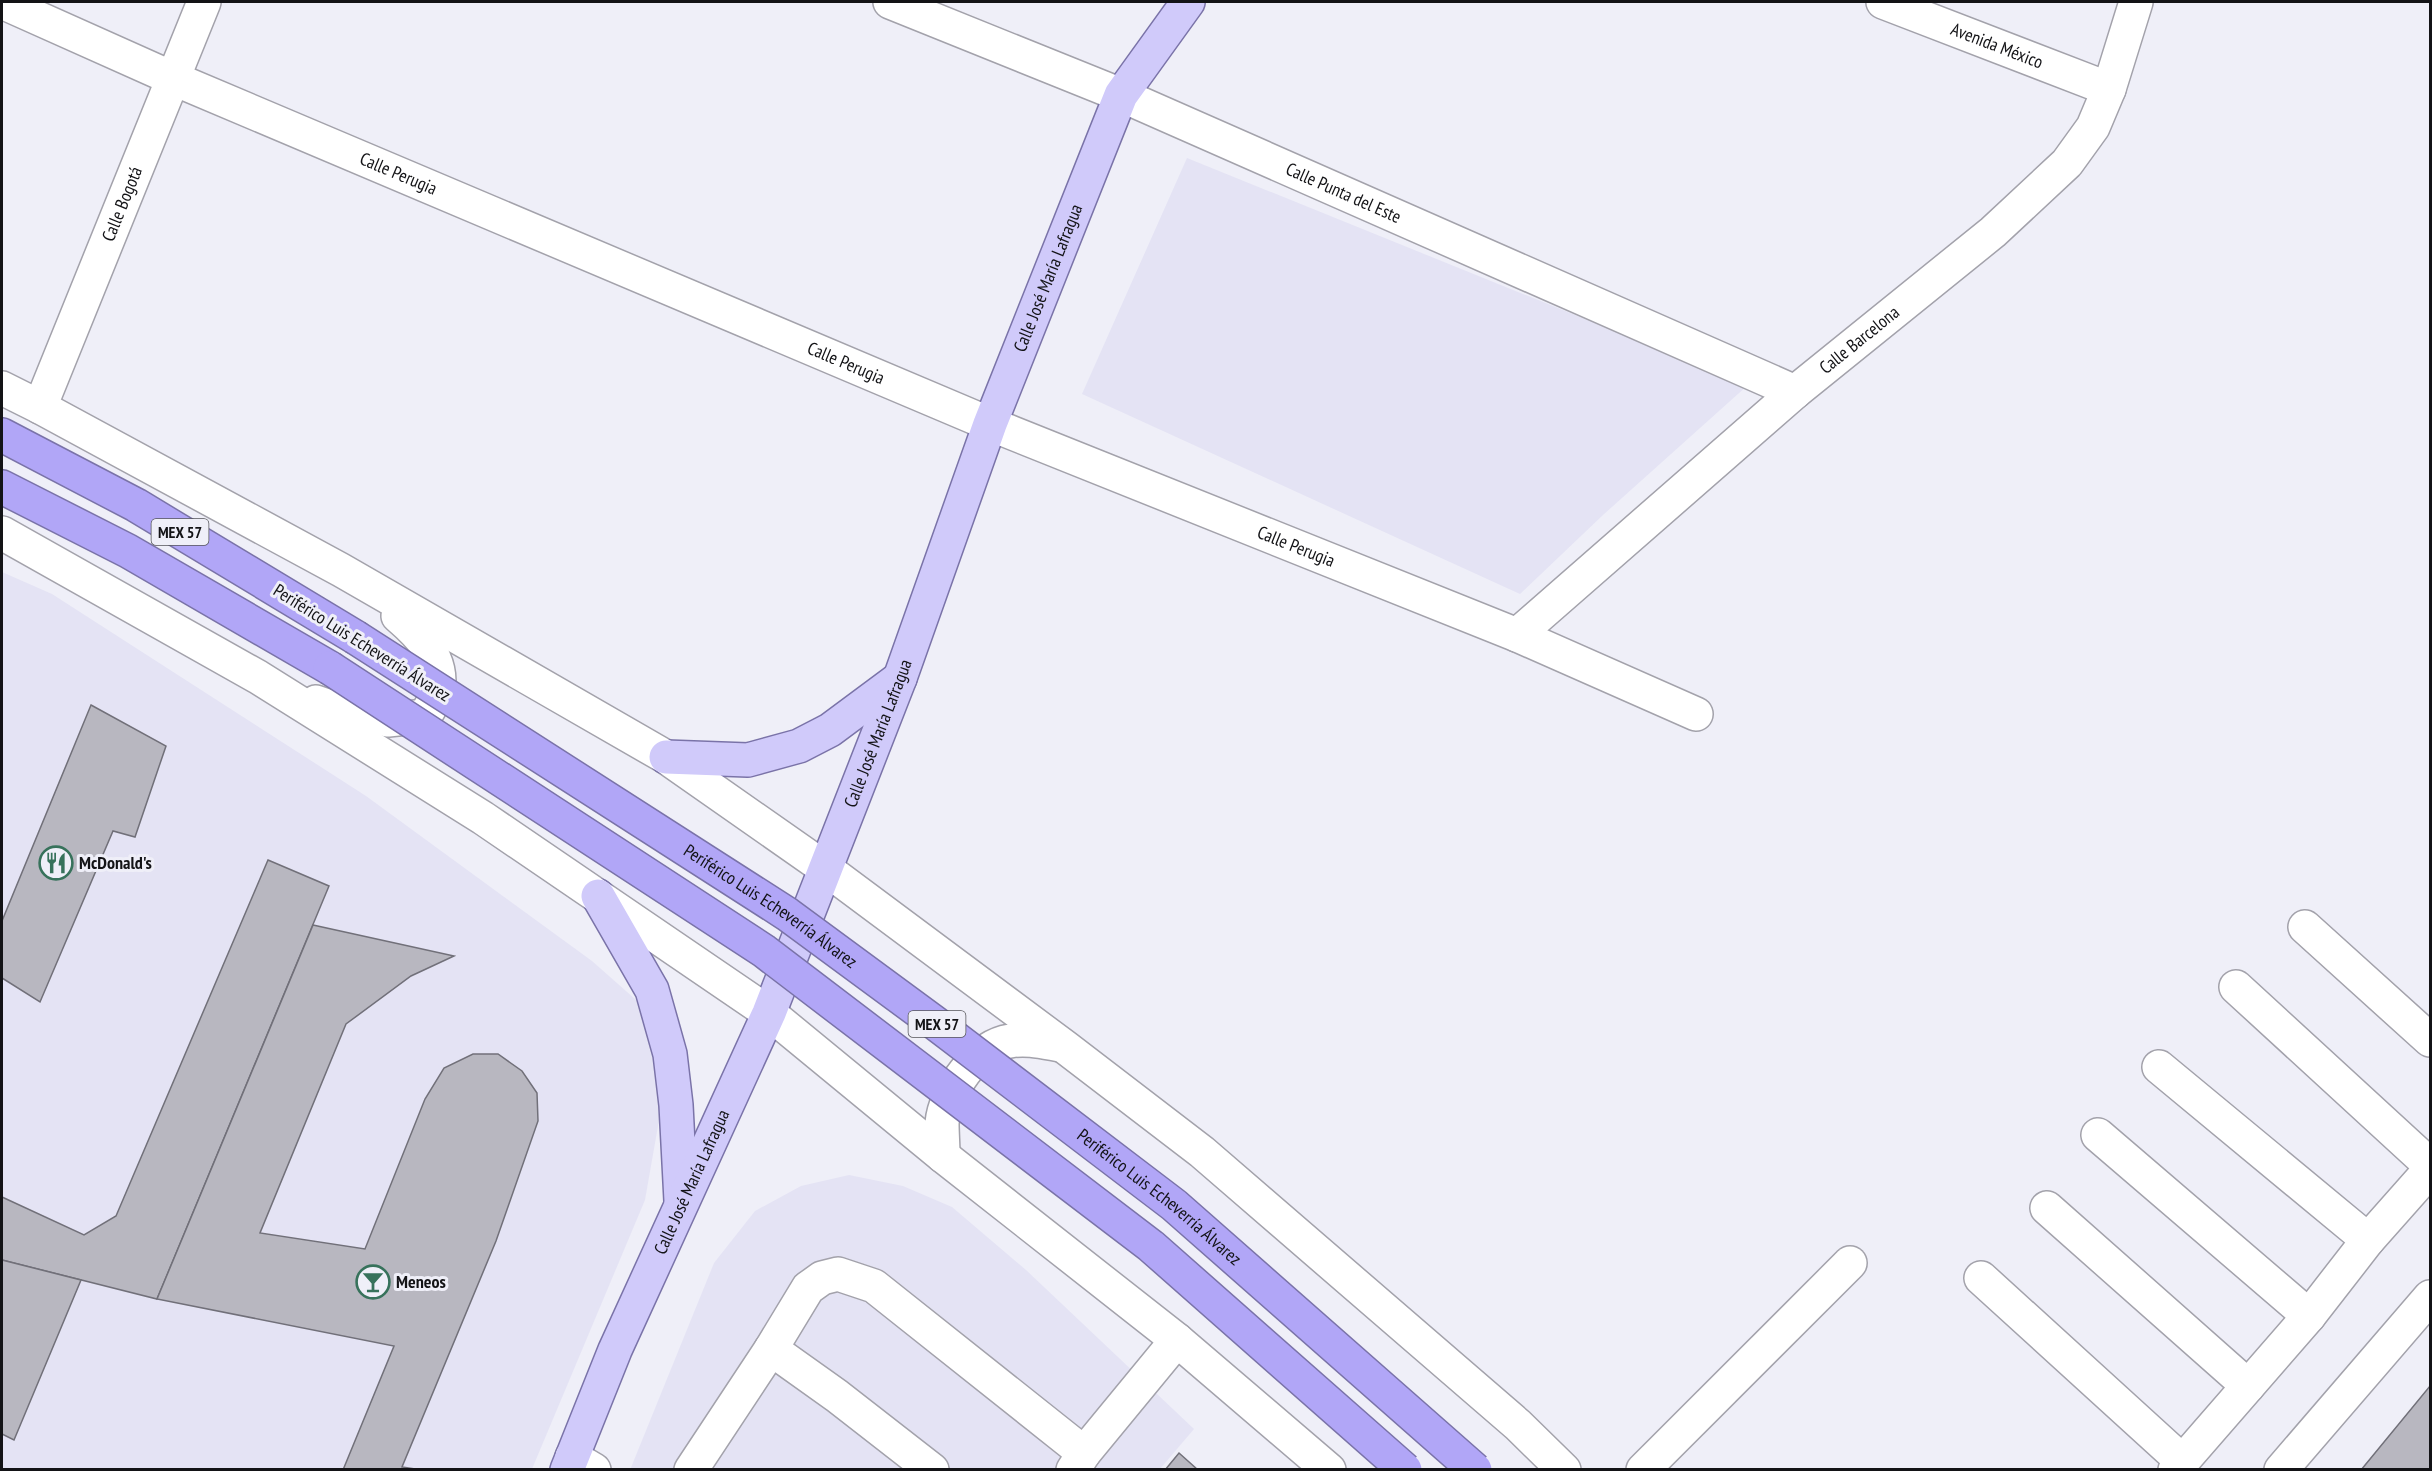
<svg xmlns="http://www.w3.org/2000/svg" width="2432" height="1471" viewBox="0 0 2432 1471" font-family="'PT Sans Narrow',sans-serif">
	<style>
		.built { fill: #e4e3f4 }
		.building { fill: #b8b7c0; stroke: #717079; stroke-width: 1.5 }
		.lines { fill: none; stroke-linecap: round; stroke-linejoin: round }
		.minor-casing { stroke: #a3a2ab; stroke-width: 36 }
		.major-casing { stroke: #7a73a8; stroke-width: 36 }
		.highway-casing { stroke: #7a73a8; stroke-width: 36 }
		.minor { stroke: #fff; stroke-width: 33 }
		.major { stroke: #d0cafa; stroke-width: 33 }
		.highway { stroke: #b1a6f7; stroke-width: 33 }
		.highway-bridge-casing { stroke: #7a73a8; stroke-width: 36; stroke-linecap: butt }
		.highway-bridge { stroke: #b1a6f7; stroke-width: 33 }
		.labels { text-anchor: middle; stroke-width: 6; stroke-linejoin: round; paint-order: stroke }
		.shield { fill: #efeff8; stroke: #55555a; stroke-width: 1.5 }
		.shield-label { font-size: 16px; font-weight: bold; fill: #131316 }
		.street-label { font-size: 18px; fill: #131316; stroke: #efeff8 }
		.poi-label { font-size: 18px; font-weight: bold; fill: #131316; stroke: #efeff8; text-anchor: start }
	</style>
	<rect width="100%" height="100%" fill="#efeff8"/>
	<!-- built -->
	<g class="built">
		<polygon points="1187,158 1748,385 1603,515 1520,594 1082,394"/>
		<polygon points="2,572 52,594 366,796 592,961 652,1014 661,1109 645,1200 532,1469 2,1470"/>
		<polygon points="849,1175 903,1186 952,1207 1026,1270 1194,1429 1160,1469 630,1470 714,1263 755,1211 801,1186"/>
	</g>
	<!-- building -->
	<g class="building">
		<polygon points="91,705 166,746 135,837 113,831 40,1002 2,978 2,921"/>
		<polygon points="268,860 329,886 157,1299 2,1260 2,1197 84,1235 116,1216"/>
		<polygon points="313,925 454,956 411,976 346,1024 260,1233 365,1249 425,1099 444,1068 473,1054 498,1054 522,1071 537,1093 538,1121 496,1241 402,1467 422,1470 343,1470 394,1346 157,1299"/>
		<polygon points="2,1260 81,1280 14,1440 2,1434"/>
		<polygon points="2430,1386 2430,1470 2361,1470"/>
		<polygon points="1179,1453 1198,1470 1165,1470"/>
	</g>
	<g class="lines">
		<defs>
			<g id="minor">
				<path id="s1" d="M2 2 172 78 990 424 1517 635 1696 714"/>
				<path id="s2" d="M890 2 1121 95 1795 392"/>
				<path id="s3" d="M1883 2 2109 89"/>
				<polyline points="2,388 40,407 341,570 666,757 826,869 1065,1047 1202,1152 1518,1425 1564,1470"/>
				<path id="s4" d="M40 407 204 2"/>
				<polyline points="2,533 258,677 483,818 769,1013 943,1156 1177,1340 1329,1470"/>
				<path id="s5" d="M1517 635 1795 392 1993 232 2067 163 2093 127 2109 89 2136 2"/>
				<path d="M316 702 342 711 388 720 425 716C429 709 436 699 438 691 444 658 420 635 398 616"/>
				<polyline points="2305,927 2430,1040"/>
				<polyline points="2236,987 2430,1165"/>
				<polyline points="2159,1067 2368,1240"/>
				<polyline points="2098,1135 2309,1316"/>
				<path d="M943 1156C943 1145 942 1134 942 1123 945 1091 977 1046 1010 1041 1027 1038 1043 1042 1061 1045"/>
				<polyline points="2047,1208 2248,1386"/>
				<polyline points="1981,1278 2182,1461"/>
				<polyline points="771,1349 837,1396 932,1470"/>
				<polyline points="1084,1453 1177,1340"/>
				<polyline points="572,1457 594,1470"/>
				<polyline points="691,1470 771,1349 808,1288 822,1278 838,1274 874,1286 1084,1453 1073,1470"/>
				<polyline points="1643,1470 1850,1263"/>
				<polyline points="2175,1470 2309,1316 2368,1240 2430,1170"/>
				<polyline points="2281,1470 2430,1297"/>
			</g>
			<g id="major">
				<polyline points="666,757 748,760 799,746 830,730 900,678"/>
				<polyline points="598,896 652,990 670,1054 676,1105 681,1201"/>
				<path id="s6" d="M567 1470 615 1350 769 1013 900 678 990 424 1121 95 1188 2"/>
			</g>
			<g id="highway">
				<polyline points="2,435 136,505 355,637"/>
				<polyline points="2,487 128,551 330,668"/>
			</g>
		</defs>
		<!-- minor casing -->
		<use href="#minor" class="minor-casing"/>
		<!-- major casing -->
		<use href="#major" class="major-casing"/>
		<!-- highway casing -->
		<use href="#highway" class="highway-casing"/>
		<!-- minor -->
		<use href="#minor" class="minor"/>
		<!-- major -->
		<use href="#major" class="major"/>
		<!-- highway -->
		<use href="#highway" class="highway"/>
		<defs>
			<g id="highway-bridge">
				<path id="s7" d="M355 637 787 914 935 1023 1174 1205 1475 1470"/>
				<polyline points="330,668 764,951 1151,1246 1405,1470"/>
			</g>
		</defs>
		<!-- highway-bridge casing -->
		<use href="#highway-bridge" class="highway-bridge-casing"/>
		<!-- highway-bridge -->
		<use href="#highway-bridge" class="highway-bridge"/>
	</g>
	<!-- icons -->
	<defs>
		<symbol id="restaurant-ring" viewBox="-11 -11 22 22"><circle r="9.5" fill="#efeff8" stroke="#37725b" stroke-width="1.5"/><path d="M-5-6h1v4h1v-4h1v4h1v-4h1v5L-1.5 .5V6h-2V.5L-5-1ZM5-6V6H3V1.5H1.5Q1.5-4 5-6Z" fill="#37725b"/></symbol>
		<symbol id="bar-ring" viewBox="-11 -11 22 22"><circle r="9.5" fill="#efeff8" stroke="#37725b" stroke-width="1.5"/><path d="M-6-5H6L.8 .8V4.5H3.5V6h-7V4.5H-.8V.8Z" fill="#37725b"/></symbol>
	</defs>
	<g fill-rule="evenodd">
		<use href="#restaurant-ring" x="37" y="844" width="38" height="38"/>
		<use href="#bar-ring" x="354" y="1263" width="38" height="38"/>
	</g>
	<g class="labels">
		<!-- shield labels -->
		<g class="shield">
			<rect x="151.5" y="519" width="57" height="26" rx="4.5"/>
			<rect x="908.5" y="1011" width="57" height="26" rx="4.5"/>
		</g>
		<g class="shield-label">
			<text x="180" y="538">MEX 57</text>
			<text x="937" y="1030">MEX 57</text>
		</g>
		<!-- street labels -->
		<g class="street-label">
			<text dy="6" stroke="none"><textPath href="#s3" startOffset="122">Avenida México</textPath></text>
			<text dy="6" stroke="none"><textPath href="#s1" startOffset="432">Calle Perugia</textPath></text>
			<text dy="6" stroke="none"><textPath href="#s2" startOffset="492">Calle Punta del Este</textPath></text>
			<text dy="6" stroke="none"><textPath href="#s4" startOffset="219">Calle Bogotá</textPath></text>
			<text dy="6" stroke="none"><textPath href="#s6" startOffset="1286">Calle José María Lafragua</textPath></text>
			<text dy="6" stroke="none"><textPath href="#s5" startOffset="452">Calle Barcelona</textPath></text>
			<text dy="6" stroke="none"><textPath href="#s1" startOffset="918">Calle Perugia</textPath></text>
			<text dy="6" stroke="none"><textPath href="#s1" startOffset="1404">Calle Perugia</textPath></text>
			<text transform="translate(362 643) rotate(32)" y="6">Periférico Luis Echeverría Álvarez</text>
			<text dy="6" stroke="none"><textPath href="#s6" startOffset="800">Calle José María Lafragua</textPath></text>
			<text dy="6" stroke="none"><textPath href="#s7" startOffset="495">Periférico Luis Echeverría Álvarez</textPath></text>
			<text dy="6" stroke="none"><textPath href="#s6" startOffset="314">Calle José María Lafragua</textPath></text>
			<text dy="6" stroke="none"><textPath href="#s7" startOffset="981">Periférico Luis Echeverría Álvarez</textPath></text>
		</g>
		<!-- poi labels -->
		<g class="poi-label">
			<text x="79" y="869">McDonald's</text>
			<text x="396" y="1288">Meneos</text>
		</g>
	</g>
	<!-- border -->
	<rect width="2432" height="1471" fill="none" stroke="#131316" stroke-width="6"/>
</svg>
